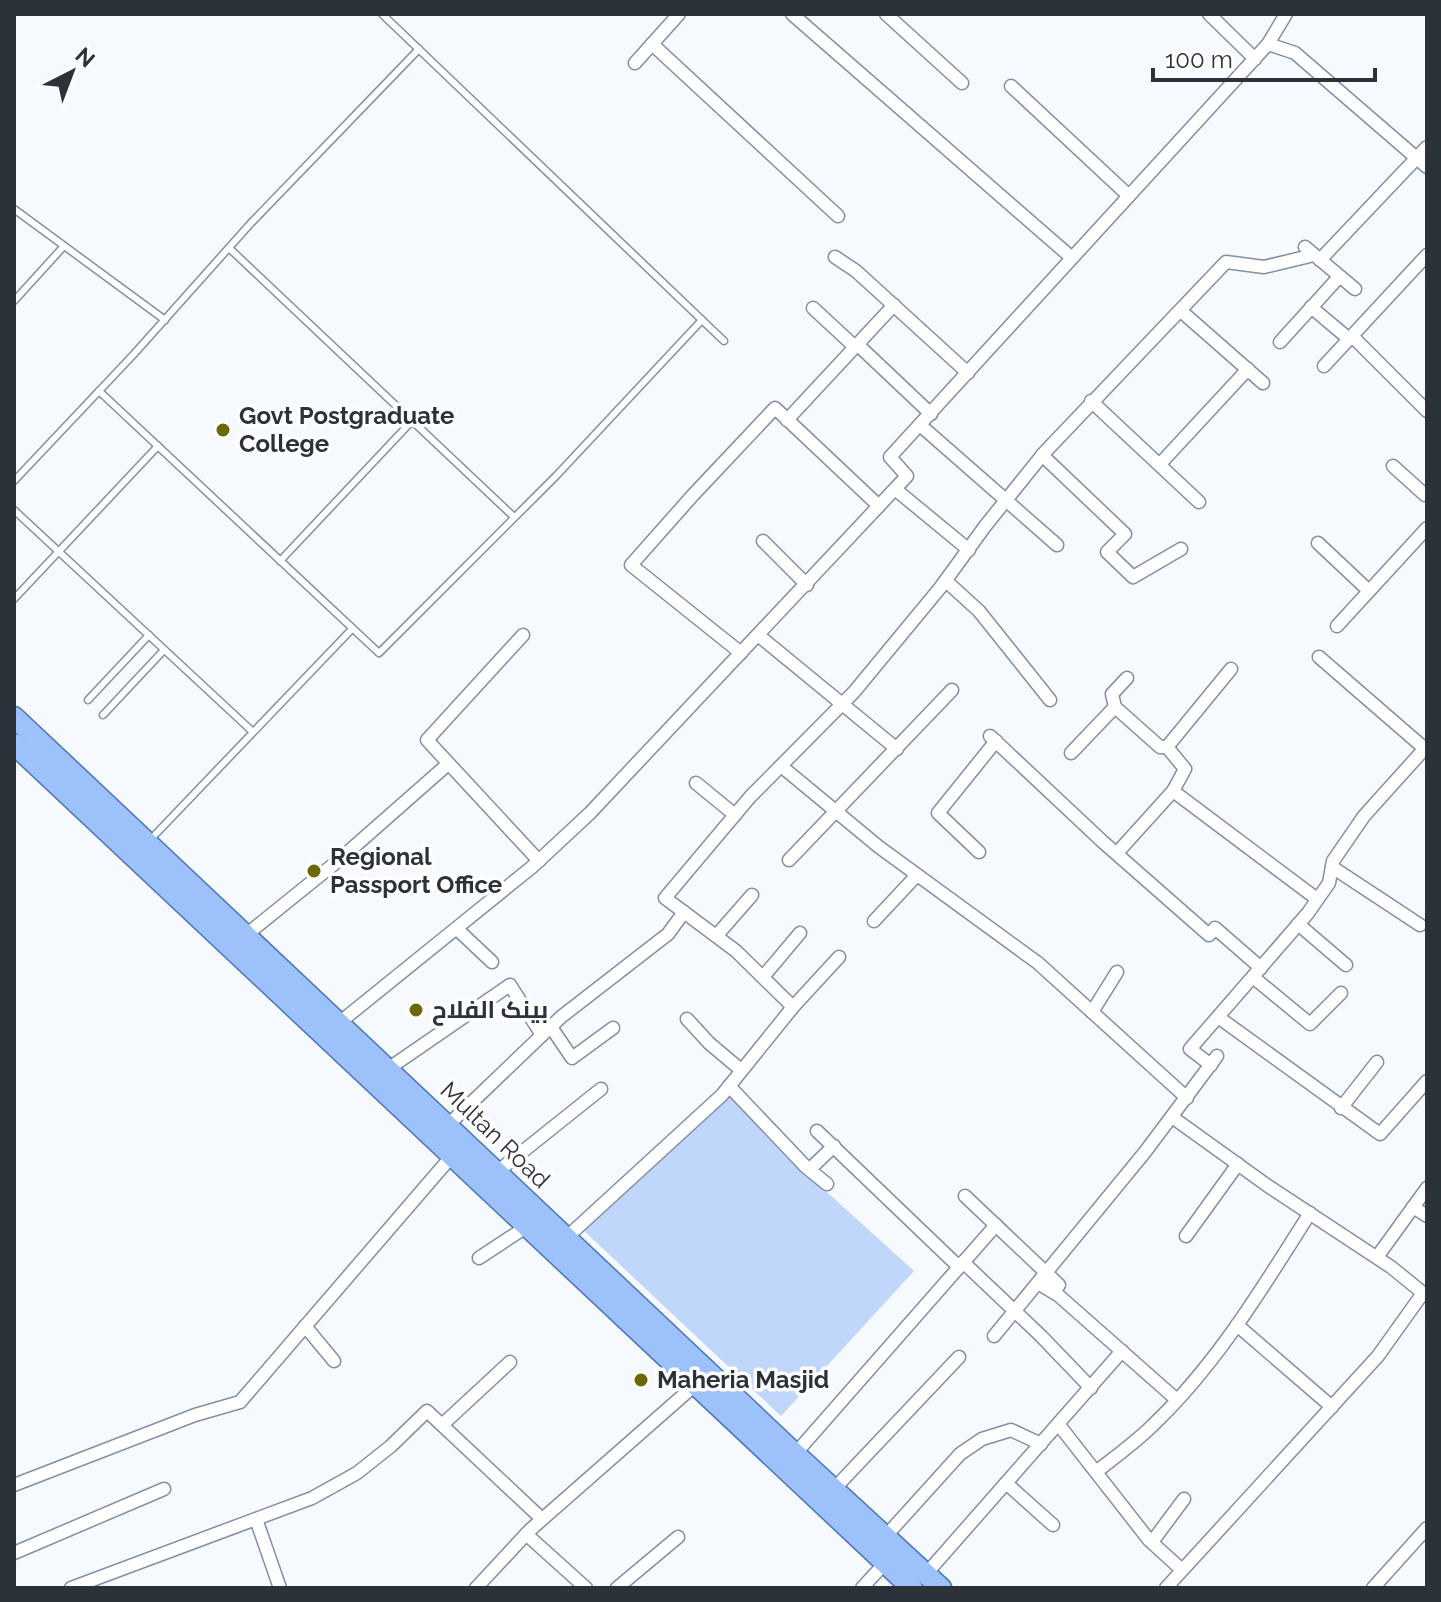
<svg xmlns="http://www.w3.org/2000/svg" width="1441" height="1602" viewBox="0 0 1441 1602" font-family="Raleway,Cairo,sans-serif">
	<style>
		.green { fill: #c0d6fa }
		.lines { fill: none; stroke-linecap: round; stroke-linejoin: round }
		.lane-casing { stroke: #838fa3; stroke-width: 9 }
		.street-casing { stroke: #838fa3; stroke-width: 15 }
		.primary-casing { stroke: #4b74b5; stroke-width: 23 }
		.lane { stroke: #fff; stroke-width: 6 }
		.street { stroke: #fff; stroke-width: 12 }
		.primary { stroke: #9dc1fa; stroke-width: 20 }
		.poi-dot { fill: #6a6904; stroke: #fff; stroke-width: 3 }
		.labels { text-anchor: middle; stroke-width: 7; stroke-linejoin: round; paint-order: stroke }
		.poi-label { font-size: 24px; font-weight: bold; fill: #2c323a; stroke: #fff; text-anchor: start }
		.street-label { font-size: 24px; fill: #2c323a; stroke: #fff }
	</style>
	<rect width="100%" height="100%" fill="#f6f9fd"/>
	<!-- green -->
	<polygon class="green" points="729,1094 807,1174 914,1271 781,1416 582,1229"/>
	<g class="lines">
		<defs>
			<g id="lane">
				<polyline points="382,14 724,341"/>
				<polyline points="14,209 165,320"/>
				<polyline points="229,248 514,517"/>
				<polyline points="14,301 64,246"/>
				<polyline points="99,391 379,653 556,476 702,320"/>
				<polyline points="14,481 134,354 251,223 419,49"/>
				<polyline points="14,510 253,732"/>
				<polyline points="280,561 412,421"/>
				<polyline points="14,599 158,446"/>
				<polyline points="88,700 149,635"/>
				<polyline points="103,715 164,650"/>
				<polyline points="150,840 352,629"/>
			</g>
			<g id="street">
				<polyline points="792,14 1072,258"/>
				<polyline points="886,14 962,83"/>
				<polyline points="1209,14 1255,59"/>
				<polyline points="652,44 838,216"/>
				<polyline points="1268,44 1295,53 1427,167"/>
				<polyline points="635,63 679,14"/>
				<polyline points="1011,86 1129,196"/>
				<polyline points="1305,247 1355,289"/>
				<polyline points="835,257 856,271 968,373"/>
				<polyline points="1320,260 1427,147"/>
				<polyline points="1311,307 1349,339"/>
				<polyline points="813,308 855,347"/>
				<polyline points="1181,311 1263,383"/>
				<polyline points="1352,336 1427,411"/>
				<polyline points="1280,342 1339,277"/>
				<polyline points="858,345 931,414"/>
				<polyline points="1324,366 1427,255"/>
				<polyline points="1091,401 1199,502"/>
				<polyline points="787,420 894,305"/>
				<polyline points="920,425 1057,545"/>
				<polyline points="1042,455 1125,534 1107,552 1133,577 1181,549"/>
				<polyline points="1160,464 1248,369"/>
				<polyline points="1393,466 1425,495 1427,492"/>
				<polyline points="895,489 969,550"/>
				<polyline points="763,541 807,585"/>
				<polyline points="1318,543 1369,591"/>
				<polyline points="946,581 979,611 1050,700"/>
				<polyline points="1337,626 1427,528"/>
				<polyline points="523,635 427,740 539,861"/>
				<polyline points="758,635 897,749"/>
				<polyline points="741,653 631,565 693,495 775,408 879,506"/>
				<polyline points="1319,657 1424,748"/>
				<polyline points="1115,707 1160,747 1167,747 1185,769 1173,791 1117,853"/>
				<polyline points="990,736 1103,842 1209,935 1215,928 1261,968"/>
				<polyline points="1167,747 1231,669"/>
				<polyline points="1071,753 1115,707 1112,694 1127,678"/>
				<polyline points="781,766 879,847 1038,963 1187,1098"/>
				<polyline points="696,783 735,815"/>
				<polyline points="1173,791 1317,899"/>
				<polyline points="979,852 938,813 996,741"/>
				<polyline points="789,860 952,690"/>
				<polyline points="1332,867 1420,925"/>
				<polyline points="874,921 917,875"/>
				<polyline points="1298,924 1346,965"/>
				<polyline points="457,929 492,962"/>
				<polyline points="246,935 339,860 448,764"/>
				<polyline points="717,935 752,895"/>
				<polyline points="763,977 800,933"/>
				<polyline points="1253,977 1310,1024 1341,993"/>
				<polyline points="793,1007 736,951 665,898 750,797 854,692 940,588 986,525 1044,453 1226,262 1264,267 1314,255"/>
				<polyline points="1092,1012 1117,972"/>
				<polyline points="1218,1017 1380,1134 1427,1081"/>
				<polyline points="687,1019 709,1043 741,1070"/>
				<polyline points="339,1023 532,867 590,813 907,476 890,457 1268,44 1286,14"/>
				<polyline points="551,1027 572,1058 613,1028"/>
				<polyline points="1211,1065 1190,1049 1308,913 1329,883 1333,861 1364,816 1427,746"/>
				<polyline points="388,1069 510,985 542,1035"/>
				<polyline points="729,1086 806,1167 827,1184"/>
				<polyline points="1341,1108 1377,1062"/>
				<polyline points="447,1126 561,1017 668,934 684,912"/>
				<polyline points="817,1131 959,1267"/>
				<polyline points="810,1169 834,1146"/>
				<polyline points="497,1172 601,1089"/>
				<polyline points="965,1196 1059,1285"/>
				<polyline points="1413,1207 1427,1216"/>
				<polyline points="1186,1236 1238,1164"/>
				<polyline points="566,1238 722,1095 793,1007 839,957"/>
				<polyline points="1377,1257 1427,1188"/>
				<polyline points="479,1258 526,1227"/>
				<polyline points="963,1262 1041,1336 1091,1388"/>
				<polyline points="1038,1283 1058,1295 1177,1400"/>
				<polyline points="1237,1325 1332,1407"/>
				<polyline points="305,1326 334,1361"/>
				<polyline points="994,1336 1145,1152 1217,1056"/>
				<polyline points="442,1425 510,1362"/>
				<polyline points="1059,1425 1149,1540 1182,1570"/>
				<polyline points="795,1454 996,1225"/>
				<path d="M1096 1472C1115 1457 1136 1442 1153 1425 1217 1364 1263 1287 1310 1213"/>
				<polyline points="1006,1483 1053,1525"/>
				<polyline points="14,1485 195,1415 240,1402 451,1157"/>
				<polyline points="834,1489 959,1357"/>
				<polyline points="256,1519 280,1588"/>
				<polyline points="526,1534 586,1588"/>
				<polyline points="885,1537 960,1454 982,1439 1011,1430 1041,1444"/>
				<polyline points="1152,1542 1184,1499"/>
				<polyline points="14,1553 164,1489"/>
				<polyline points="926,1574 1122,1351"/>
				<polyline points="71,1588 312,1498 357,1473 391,1446 427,1411 542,1519"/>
				<polyline points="476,1588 530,1530 695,1385"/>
				<polyline points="617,1588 678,1537"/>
				<polyline points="862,1588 885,1563"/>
				<polyline points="1166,1588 1378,1356 1423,1293 1391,1267 1268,1186 1172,1117"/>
				<polyline points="1373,1588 1427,1528"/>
			</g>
			<g id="primary">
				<polyline points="14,717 792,1451 941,1588"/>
				<polyline points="14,744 912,1588"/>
			</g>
		</defs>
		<!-- lane casing -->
		<use href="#lane" class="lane-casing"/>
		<!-- street casing -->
		<use href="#street" class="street-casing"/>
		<!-- primary casing -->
		<use href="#primary" class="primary-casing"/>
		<!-- lane -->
		<use href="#lane" class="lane"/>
		<!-- street -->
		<use href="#street" class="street"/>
		<!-- primary -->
		<use href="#primary" class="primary"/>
	</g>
	<!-- markers -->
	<g class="poi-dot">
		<circle cx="223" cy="430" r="8"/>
		<circle cx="314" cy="871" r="8"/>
		<circle cx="416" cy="1010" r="8"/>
		<circle cx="641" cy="1380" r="8"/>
	</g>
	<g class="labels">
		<!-- poi labels -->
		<g class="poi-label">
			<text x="239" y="424">Govt Postgraduate<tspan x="239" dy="28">College</tspan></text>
			<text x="330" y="865">Regional<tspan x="330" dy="28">Passport Office</tspan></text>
			<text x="432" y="1018">بینک الفلاح</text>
			<text x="657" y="1388">Maheria Masjid</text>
		</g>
		<!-- street labels -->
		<g class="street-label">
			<text transform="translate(495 1135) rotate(44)" y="8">Multan Road</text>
		</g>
	</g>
	<!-- border -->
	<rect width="1441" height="1602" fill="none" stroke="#2c323a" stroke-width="32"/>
	<!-- north arrow -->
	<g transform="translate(72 72) rotate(42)" stroke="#ffffff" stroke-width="6" paint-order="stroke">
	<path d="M0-6L14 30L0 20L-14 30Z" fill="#2c323a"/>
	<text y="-12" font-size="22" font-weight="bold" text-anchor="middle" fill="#2c323a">N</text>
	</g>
	<!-- scale -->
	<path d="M1153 68v12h222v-12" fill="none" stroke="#2c323a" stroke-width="4"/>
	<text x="1165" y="68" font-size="24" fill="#2c323a" stroke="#ffffff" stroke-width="6" paint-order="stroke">100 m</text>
</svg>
